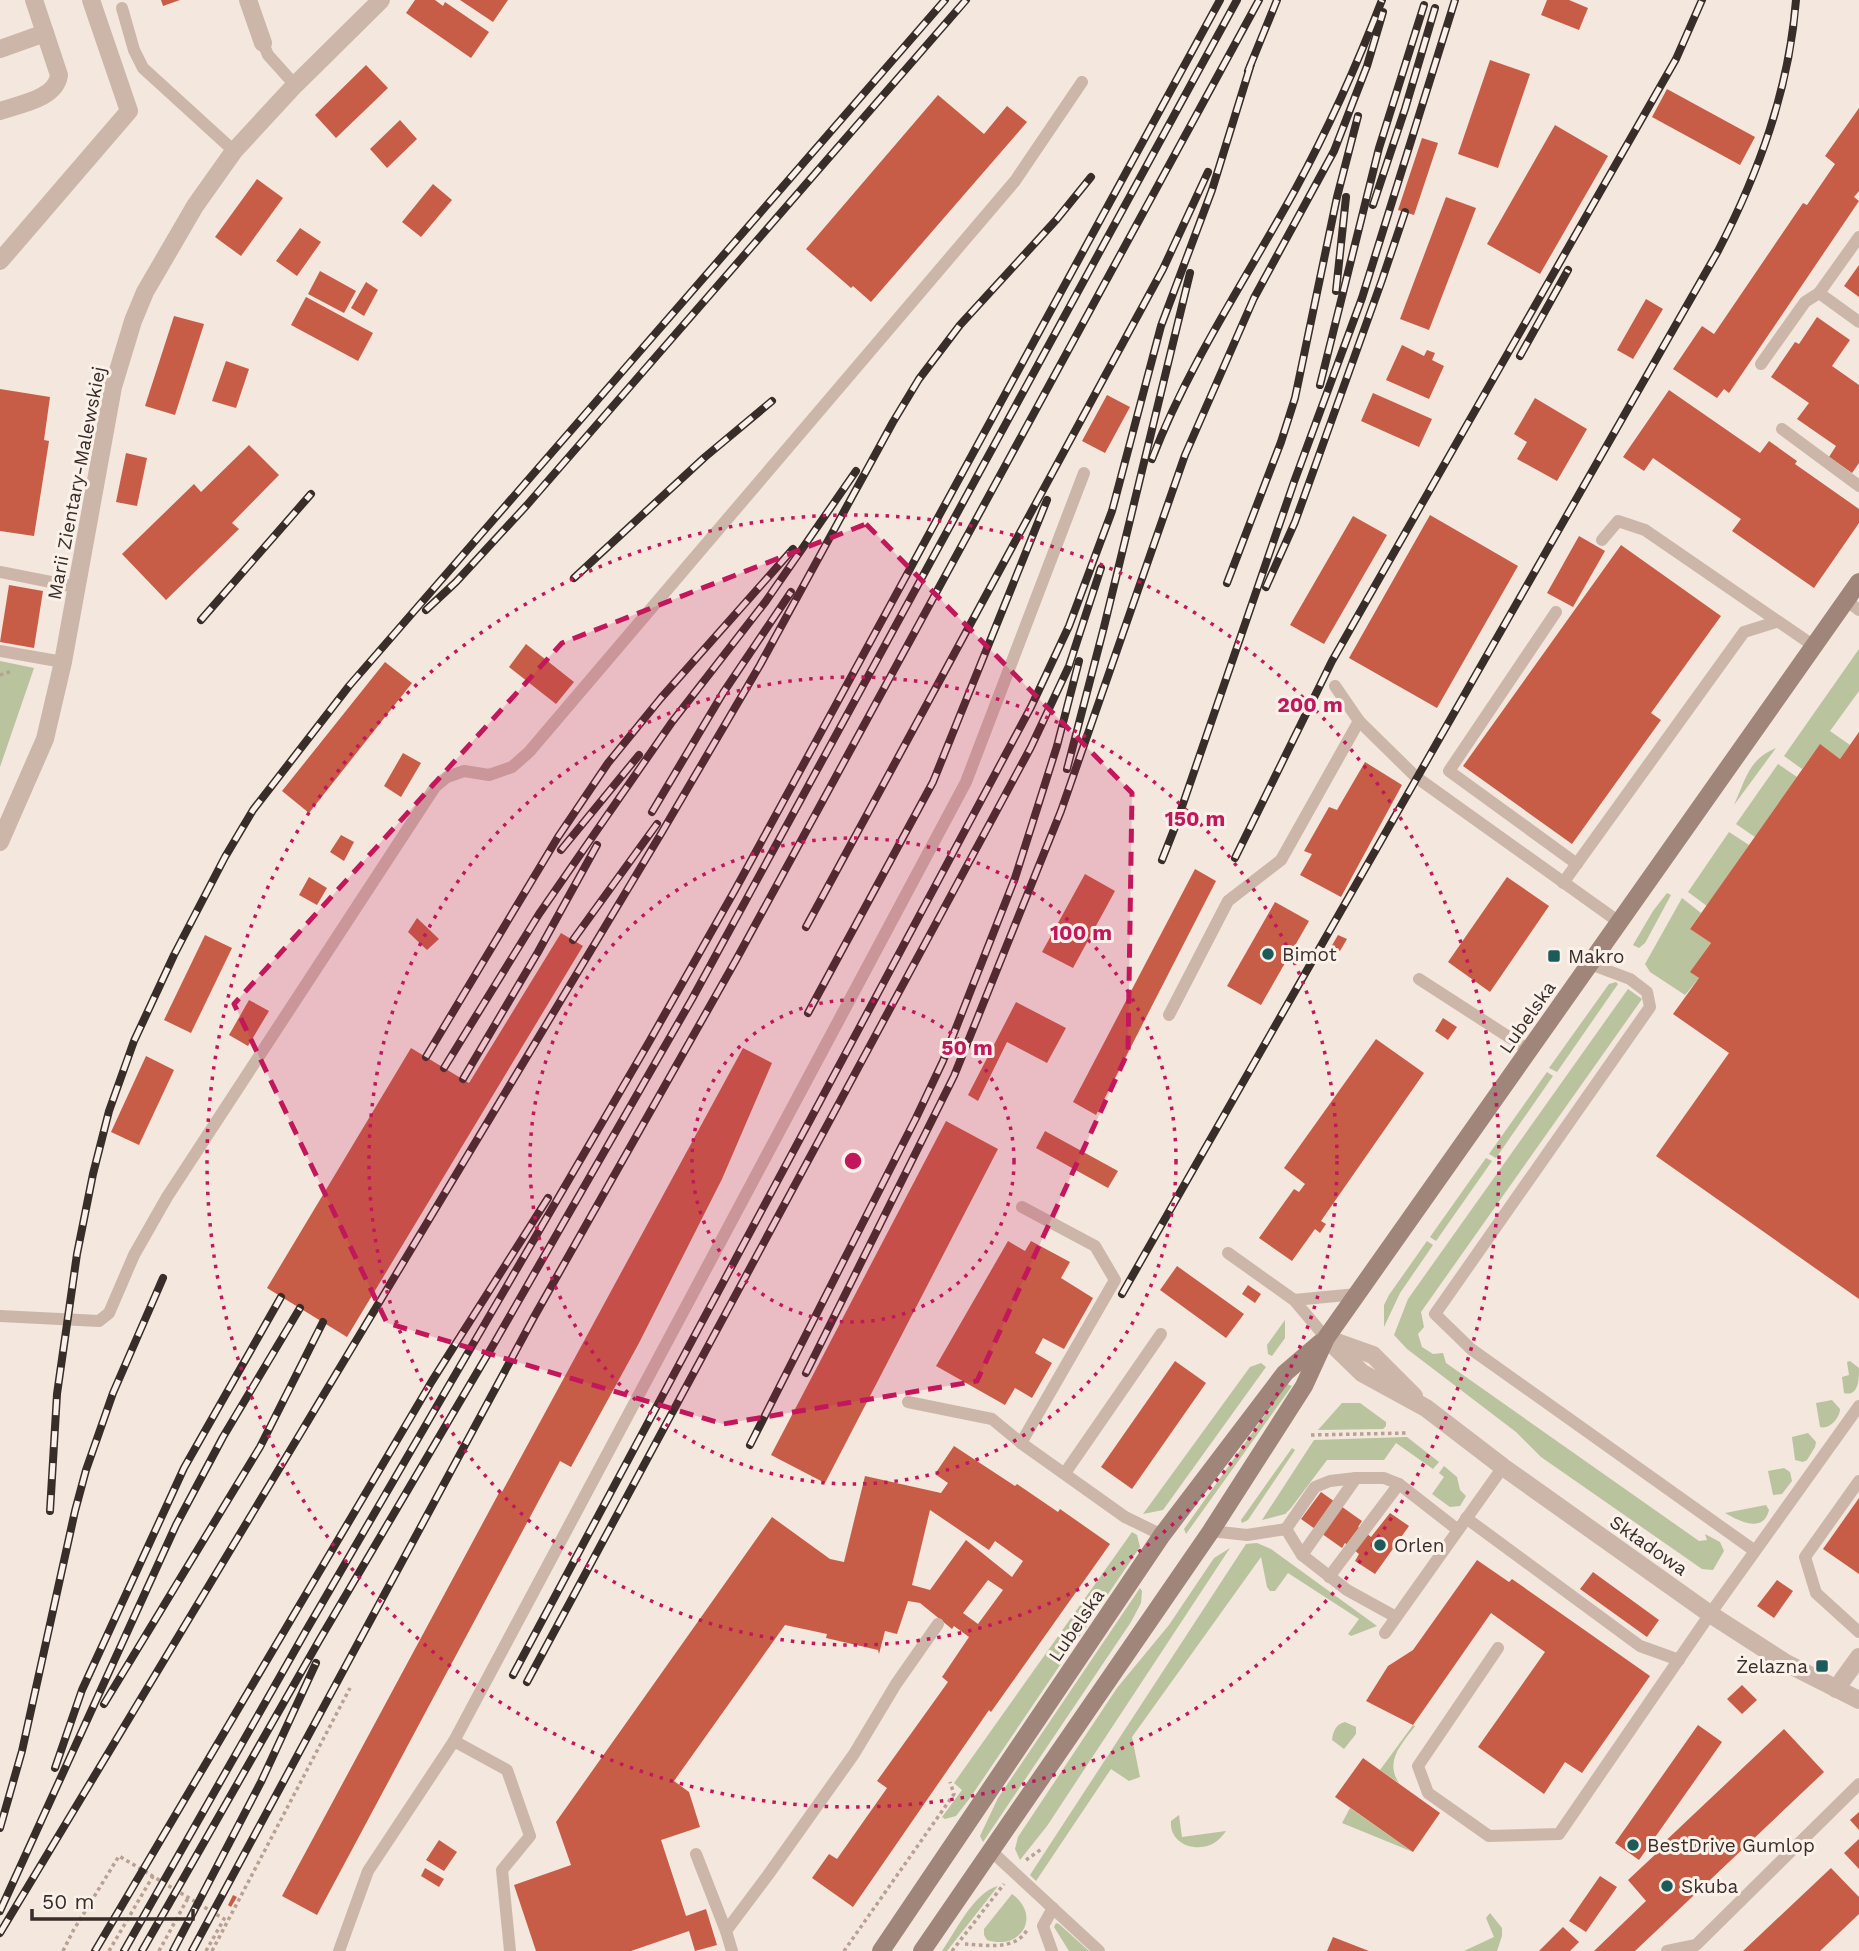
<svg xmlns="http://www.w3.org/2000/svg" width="1859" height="1951" viewBox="0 0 1859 1951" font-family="'Work Sans',sans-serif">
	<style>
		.green { fill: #b9c39d }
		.building { fill: #c85d47; fill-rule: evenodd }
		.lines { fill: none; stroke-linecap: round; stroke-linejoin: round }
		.path { stroke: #b8a093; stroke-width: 3.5; stroke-dasharray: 3.5 3.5; stroke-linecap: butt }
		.lane { stroke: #ccb6a9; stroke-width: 12 }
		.street { stroke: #ccb6a9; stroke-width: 18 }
		.secondary { stroke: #a0857a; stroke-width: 18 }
		.rail-casing { stroke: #392d29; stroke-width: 8 }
		.rail { stroke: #faf2ea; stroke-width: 5; stroke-dasharray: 16; stroke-linecap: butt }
		.marked { fill: #c2185b; fill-opacity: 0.2; stroke: #c2185b; stroke-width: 5; stroke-dasharray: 14 9; stroke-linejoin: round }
		.ring { fill: none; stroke: #c2185b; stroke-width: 3.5; stroke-dasharray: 3.5 7 }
		.poi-dot { fill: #1d5b5b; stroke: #faf2ea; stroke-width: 2.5 }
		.labels { text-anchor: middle; stroke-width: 6; stroke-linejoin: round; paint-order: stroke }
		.street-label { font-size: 19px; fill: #392d29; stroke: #faf2ea }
		.poi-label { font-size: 19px; fill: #392d29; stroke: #faf2ea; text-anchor: start }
		.centre { fill: #c2185b; stroke: #faf2ea; stroke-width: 3.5 }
		.ring-label { font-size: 21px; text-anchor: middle; font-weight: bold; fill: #c2185b; stroke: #faf2ea; stroke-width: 6; stroke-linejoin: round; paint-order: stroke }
	</style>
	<rect width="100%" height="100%" fill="#f3e7de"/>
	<!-- green -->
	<g class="green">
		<polygon points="1859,649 1859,691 1830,731 1850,745 1840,759 1820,745 1802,769 1784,756"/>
		<polygon points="0,661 34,668 0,767"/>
		<path d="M1776 748 1734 805C1746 779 1748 760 1776 748Z"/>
		<polygon points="1778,764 1797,777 1755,837 1736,824"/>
		<polygon points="1729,832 1749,845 1707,906 1688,892"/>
		<polygon points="1667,893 1671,895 1645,943 1639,948 1633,945 1653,911"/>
		<polygon points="1682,898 1701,913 1690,929 1711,943 1691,972 1699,978 1685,995 1650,972 1645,964"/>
		<polygon points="1616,982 1618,984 1557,1072 1549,1068 1609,984"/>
		<polygon points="1628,989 1642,999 1421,1312 1424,1327 1418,1334 1422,1347 1433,1354 1443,1353 1446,1363 1699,1541 1707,1540 1705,1534 1720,1542 1724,1551 1713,1570 1702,1569 1541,1457 1516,1432 1407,1349 1394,1335 1408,1299"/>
		<polygon points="1547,1072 1553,1076 1496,1158 1489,1154"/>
		<polygon points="1486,1158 1492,1161 1436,1241 1430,1237"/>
		<polygon points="1427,1241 1433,1245 1400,1293 1384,1327 1384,1305 1389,1295"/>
		<polygon points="1285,1320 1285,1338 1272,1356 1268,1354 1267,1345"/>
		<path d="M1850 1361 1859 1368C1859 1379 1859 1397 1844 1393L1842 1377 1849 1375 1847 1362Z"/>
		<polygon points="1261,1363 1266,1367 1163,1510 1143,1514 1250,1367"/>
		<polygon points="1287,1384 1292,1386 1186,1534 1184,1529"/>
		<path d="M1832 1400 1840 1409C1840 1418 1829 1430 1820 1427L1816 1403Z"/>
		<polygon points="1342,1403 1360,1403 1386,1422 1386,1426 1383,1429 1318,1430"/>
		<polygon points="1808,1433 1816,1442 1815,1447 1807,1460 1803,1462 1795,1460 1792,1437"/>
		<polygon points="1407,1437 1439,1462 1433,1469 1396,1443 1384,1460 1327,1460 1291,1508 1285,1514 1262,1520 1314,1440"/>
		<polygon points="1292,1448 1295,1450 1248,1520 1242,1523 1241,1520"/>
		<polygon points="1444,1466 1457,1477 1460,1490 1466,1496 1460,1506 1450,1507 1432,1494 1444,1477 1439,1473"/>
		<polygon points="1784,1468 1790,1472 1792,1481 1782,1494 1773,1495 1768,1471"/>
		<path d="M1766 1505 1769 1510C1763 1534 1739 1521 1725 1513Z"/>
		<polygon points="1132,1532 1137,1535 1140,1547 970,1798 956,1816 945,1819 942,1817 962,1790 954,1783"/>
		<polygon points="1257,1543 1271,1549 1377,1626 1351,1636 1348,1634 1359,1619 1288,1573 1275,1591 1270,1591 1267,1587 1261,1557 1132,1737 1140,1777 1129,1781 1111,1769 1036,1881 1030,1875 1246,1544"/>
		<polygon points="1230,1548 1047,1826 1020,1860 1015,1849 1018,1837 1117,1688 1169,1625 1214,1558"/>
		<polygon points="1140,1588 1142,1591 1141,1603 1131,1622 983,1842 980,1836 998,1798"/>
		<path d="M1345 1722 1356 1727V1734L1344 1749 1332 1740C1333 1731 1336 1724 1345 1722Z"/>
		<path d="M1413 1725 1415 1726C1402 1744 1384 1761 1399 1783L1380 1770Z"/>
		<polygon points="1350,1808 1413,1852 1342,1823"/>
		<path d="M1179 1815 1182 1837 1226 1831C1223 1835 1219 1840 1214 1843 1195 1854 1169 1843 1171 1821Z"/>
		<path d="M998 1886 947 1951H942C956 1931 974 1892 998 1886Z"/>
		<path d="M1012 1894C1042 1916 1021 1951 987 1940L984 1935V1929Z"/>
		<polygon points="1490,1913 1502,1928 1502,1936 1497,1951 1464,1951 1494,1937 1486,1918"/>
		<polygon points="1056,1923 1059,1924 1089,1951 1069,1951 1054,1927"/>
	</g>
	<!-- building -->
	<g class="building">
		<polygon points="161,0 180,0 163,6"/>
		<polygon points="415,0 435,0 443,6 445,2 489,32 471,58 406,13"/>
		<polygon points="460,0 508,0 493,22"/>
		<polygon points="1547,0 1569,0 1588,8 1579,30 1541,15"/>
		<polygon points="1490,60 1530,74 1498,168 1458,154"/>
		<polygon points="366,65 388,88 336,138 315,115"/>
		<polygon points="1667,89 1755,137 1740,165 1652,117"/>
		<polygon points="938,95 984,134 1007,106 1027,122 871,302 853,286 851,288 806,249"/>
		<polygon points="1859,108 1859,191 1854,197 1859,201 1729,393 1724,389 1717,398 1673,369 1702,326 1714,334 1803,203 1807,205 1835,164 1825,156"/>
		<polygon points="400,120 417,139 387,168 370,149"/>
		<polygon points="1555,125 1608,156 1540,274 1487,244"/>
		<polygon points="1422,138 1438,143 1414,215 1398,210"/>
		<polygon points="257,179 283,198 241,256 215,237"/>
		<polygon points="433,184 452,200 421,237 402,222"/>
		<polygon points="1446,197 1476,208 1429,330 1400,319"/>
		<polygon points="300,228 321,242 297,276 276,261"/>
		<polygon points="1859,265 1859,297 1844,286"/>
		<polygon points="320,271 356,291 344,313 308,294"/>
		<polygon points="366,282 378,290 364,316 351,308"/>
		<polygon points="306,297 373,333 358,361 291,325"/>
		<polygon points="1646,299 1663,309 1633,359 1617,350"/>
		<polygon points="174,316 204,324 175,415 145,406"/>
		<polygon points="1817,317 1850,340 1832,366 1859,385 1859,463 1852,473 1829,457 1836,446 1797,419 1809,403 1771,377 1795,342 1799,344"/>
		<polygon points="1402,345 1424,356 1427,350 1435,353 1432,360 1444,366 1429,399 1386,380"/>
		<polygon points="226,361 249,369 236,408 212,401"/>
		<polygon points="0,389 50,397 44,440 49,441 34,536 0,531"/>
		<polygon points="1669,390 1760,453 1769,441 1797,461 1795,464 1859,509 1859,523 1814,588 1732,531 1741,519 1653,458 1644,471 1623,457"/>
		<polygon points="1373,393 1432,419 1419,447 1361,421"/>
		<polygon points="1107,395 1130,407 1105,453 1082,441"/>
		<polygon points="1535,398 1587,429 1557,481 1517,459 1527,442 1514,434"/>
		<polygon points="249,445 279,475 232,523 239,529 166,600 122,554 194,484 201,492"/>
		<polygon points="126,453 147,458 137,506 116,502"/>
		<polygon points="1430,515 1518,566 1437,708 1349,658"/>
		<polygon points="1353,516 1387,535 1324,644 1290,625"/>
		<polygon points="1579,536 1605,551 1573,607 1547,593"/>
		<polygon points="1621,545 1721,616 1651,713 1661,720 1572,844 1463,766"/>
		<polygon points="9,585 43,591 34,648 0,642"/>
		<polygon points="526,644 574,682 556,704 509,667"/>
		<polygon points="385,662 412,683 309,813 282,791"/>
		<polygon points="1859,732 1859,1299 1656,1156 1729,1053 1673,1014 1699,978 1690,972 1711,943 1690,929 1820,744 1840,759"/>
		<polygon points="403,753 421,763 401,797 384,786"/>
		<polygon points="1365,762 1402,785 1341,897 1300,875 1312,854 1304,851 1329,807 1337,810"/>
		<polygon points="341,835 354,842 344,861 330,852"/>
		<polygon points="1195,869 1216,881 1096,1115 1073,1102"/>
		<polygon points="1085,874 1115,891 1073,968 1042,952"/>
		<polygon points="309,877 327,888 317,905 299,895"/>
		<polygon points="1507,877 1549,906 1490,992 1448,962"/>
		<polygon points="1275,902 1309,921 1261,1005 1227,986"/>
		<polygon points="417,918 439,939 427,950 408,932"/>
		<polygon points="561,933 583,946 347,1337 267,1288 411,1048 469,1083"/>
		<polygon points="205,935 232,948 191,1033 164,1020"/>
		<polygon points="1338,935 1347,939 1340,951 1331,947"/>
		<polygon points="249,1000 269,1011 248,1046 229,1035"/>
		<polygon points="1016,1002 1066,1028 1047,1063 1007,1042 978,1101 968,1095"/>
		<polygon points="1443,1018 1457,1027 1448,1040 1435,1031"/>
		<polygon points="1376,1039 1424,1073 1321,1221 1326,1224 1320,1233 1315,1229 1292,1261 1259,1238 1294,1189 1299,1192 1305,1184 1284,1168"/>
		<polygon points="743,1048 772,1063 722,1179 639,1343 571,1467 560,1461 317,1915 282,1896 500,1491 502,1492"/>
		<polygon points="146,1056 174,1070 139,1145 111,1132"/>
		<polygon points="946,1121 998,1149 825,1483 771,1455"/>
		<polygon points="1045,1131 1118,1171 1108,1188 1036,1148"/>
		<polygon points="1008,1241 1025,1251 1031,1241 1070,1262 1061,1278 1093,1298 1064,1349 1043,1338 1035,1353 1052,1363 1032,1398 1015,1388 1005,1405 936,1366"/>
		<polygon points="1177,1266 1244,1314 1226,1338 1160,1290"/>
		<polygon points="1248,1285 1261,1294 1255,1303 1242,1294"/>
		<polygon points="1175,1361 1206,1383 1132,1489 1101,1467"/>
		<path d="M954 1446 1015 1486 1017 1484 1058 1512 1060 1509 1110 1544 991 1712 989 1710 853 1907 812 1878 829 1854 837 1859 887 1788 877 1781 948 1682 942 1677 969 1637 954 1626 952 1629 920 1603 908 1601 897 1634 885 1631 879 1654 878 1650 826 1638 827 1634 785 1625 674 1781 689 1792 700 1827 661 1840 686 1916 706 1909 717 1945 695 1951 689 1931 631 1951H536L514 1885 571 1865 556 1822 772 1517 830 1559 844 1562 865 1476 941 1493 948 1483 935 1474ZM930 1510 989 1550 995 1541 1023 1561 1012 1577 966 1540 930 1590 912 1585ZM988 1580 1003 1590 978 1624 963 1613Z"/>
		<polygon points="1321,1492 1362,1521 1358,1527 1371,1537 1390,1513 1409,1526 1375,1574 1355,1561 1359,1554 1345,1543 1342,1548 1301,1519"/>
		<polygon points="1859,1498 1859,1574 1823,1549"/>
		<polygon points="1477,1560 1509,1582 1512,1579 1650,1676 1582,1773 1565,1762 1544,1794 1478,1747 1545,1652 1491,1613 1413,1725 1366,1701 1388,1666 1413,1650"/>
		<polygon points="1593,1572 1659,1620 1647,1637 1580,1589"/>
		<polygon points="1777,1580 1793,1591 1774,1618 1757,1606"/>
		<polygon points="1742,1685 1757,1700 1742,1714 1727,1699"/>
		<polygon points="1698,1725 1722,1742 1639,1860 1615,1843"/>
		<polygon points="1784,1729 1824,1772 1635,1951 1594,1951 1646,1901 1628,1880 1659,1851 1657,1849"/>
		<polygon points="1363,1758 1440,1813 1413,1852 1335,1797"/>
		<polygon points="1859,1812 1859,1830 1850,1820"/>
		<polygon points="1859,1839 1859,1869 1844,1853"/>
		<polygon points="439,1840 457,1852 444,1871 426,1860"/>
		<polygon points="425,1868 444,1879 439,1887 421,1876"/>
		<polygon points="1831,1868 1859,1897 1859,1914 1820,1951 1743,1951"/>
		<polygon points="1600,1876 1617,1887 1586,1932 1569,1921"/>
		<polygon points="233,1895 237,1897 231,1907 228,1905"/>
		<polygon points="1563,1927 1579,1942 1570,1951 1539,1951"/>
		<polygon points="1333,1937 1369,1951 1327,1951"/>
	</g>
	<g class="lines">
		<!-- path -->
		<g class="path">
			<polyline points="0,675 12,671"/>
			<polyline points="1311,1435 1408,1433"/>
			<polyline points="1026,1860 1043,1848"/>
			<path d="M965 1944C986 1945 1015 1951 1027 1930"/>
			<polyline points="63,1951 73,1931 119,1856 224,1919 206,1951"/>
			<polyline points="109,1951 153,1876"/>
			<polyline points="159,1951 188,1898"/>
			<polyline points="212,1951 350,1688"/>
			<polyline points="844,1951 954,1794 950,1782"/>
			<polyline points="952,1951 1004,1884"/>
		</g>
		<!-- lane -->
		<g class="lane">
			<polyline points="122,8 134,50 143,68 234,151"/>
			<polyline points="263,43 268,55 295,85"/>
			<polyline points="1859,237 1819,293 1859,322"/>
			<polyline points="1761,364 1805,302 1819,293"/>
			<polyline points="1782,429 1859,486"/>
			<polyline points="1602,540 1618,521 1645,530 1814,646"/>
			<polyline points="0,572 76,587"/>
			<polyline points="1846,600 1859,610"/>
			<polyline points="1556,612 1449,771 1577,864"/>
			<polyline points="0,651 63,662"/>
			<polyline points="1335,686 1359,721 1416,777 1619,922"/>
			<polyline points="1563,883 1744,632 1776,622"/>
			<polyline points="1590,964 1630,979 1647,992 1650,1007 1435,1314 1471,1349 1755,1551"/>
			<polyline points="1419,979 1529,1050"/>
			<polyline points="1169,1015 1228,901 1281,860 1359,721"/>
			<polyline points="1228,1253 1294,1300 1326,1338"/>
			<polyline points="1294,1300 1357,1294"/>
			<polyline points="0,1316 99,1321 109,1313 134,1255 167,1197 435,787 447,777 464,771 489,775 512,767 529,752 1015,181 1082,82"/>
			<polyline points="908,1402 992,1419 1021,1443 1125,1517 1162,1535"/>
			<polyline points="1021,1443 1115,1280 1095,1246 1022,1207"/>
			<polyline points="1065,1473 1161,1334"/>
			<polyline points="1859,1481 1805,1557 1816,1593 1859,1632"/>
			<polyline points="1466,1518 1640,1646 1679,1660"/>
			<polyline points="1286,1529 1315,1487 1330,1481 1356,1478 1384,1478 1399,1484 1458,1530"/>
			<polyline points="1211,1531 1247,1535 1286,1529 1302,1555 1347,1590 1396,1617"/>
			<polyline points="1302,1555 1356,1478"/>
			<polyline points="1329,1577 1399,1484"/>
			<polyline points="1385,1633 1503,1467"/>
			<polyline points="1498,1648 1418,1766 1428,1793 1489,1836 1559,1834 1710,1614 1859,1406"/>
			<polyline points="454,1741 507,1770 530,1836 502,1870 510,1951"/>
			<polyline points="990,1850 1099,1951"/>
			<polyline points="696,1854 726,1931 768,1875 854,1754 896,1684 938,1624"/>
			<polyline points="726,1931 732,1951"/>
			<polyline points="339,1951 368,1871 454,1741 966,782 1084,473"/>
			<polyline points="1052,1951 1043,1926 1053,1908"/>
			<polyline points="1667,1951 1696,1945 1859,1784"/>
		</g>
		<!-- street -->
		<g class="street">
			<polyline points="248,0 263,43"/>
			<polyline points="0,49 45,33"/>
			<path d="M0 111C20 104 56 99 59 75L34 0"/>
			<polyline points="0,261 129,111 91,0"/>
			<polyline points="0,842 45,739 63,662 113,387 133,321 145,292 195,206 234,151 295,85 381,0"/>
			<polyline points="1326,1338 1362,1373 1426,1408 1503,1467 1710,1614 1786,1663 1859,1700"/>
			<polyline points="1331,1340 1373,1355 1414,1396"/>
			<polyline points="1836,1689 1859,1657"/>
		</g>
		<!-- secondary -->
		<g class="secondary">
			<polyline points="881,1951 1162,1535 1285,1373 1320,1343"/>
			<polyline points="922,1951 1211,1531 1304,1386 1326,1338 1859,582"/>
		</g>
		<defs>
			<g id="rail">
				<polyline points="1248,71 1277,0"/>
				<polyline points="1373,205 1405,109 1435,8"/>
				<polyline points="1336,291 1346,197"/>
				<polyline points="1520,356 1568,270"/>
				<polyline points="1320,385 1379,148 1424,5"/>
				<path d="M1152 459C1188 365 1246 279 1295 190 1328 129 1357 65 1382 0"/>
				<polyline points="574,578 705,457 772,401"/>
				<polyline points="1227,583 1281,442 1295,398 1337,197 1358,116"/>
				<polyline points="1266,587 1295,522 1382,280 1405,212"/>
				<polyline points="426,610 456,582 527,505 966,0"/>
				<polyline points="201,620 311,494"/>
				<polyline points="1067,769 1104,627 1190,273"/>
				<polyline points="652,812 723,693 791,592"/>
				<polyline points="561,850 639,755"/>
				<polyline points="1235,858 1332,661 1676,59 1702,0"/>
				<polyline points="1162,860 1175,827 1294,482 1362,298 1455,0"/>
				<polyline points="806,927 1163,269 1208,172"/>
				<polyline points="573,940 657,824"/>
				<polyline points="808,1013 933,782 1047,500"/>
				<polyline points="426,1057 558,837 608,763 661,698 793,549"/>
				<polyline points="444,1068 539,914 604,820 672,722 766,601 856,471"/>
				<polyline points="463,1079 538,952 597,845"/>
				<path d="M1122 1294 1718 251C1759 172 1789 90 1796 0"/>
				<polyline points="806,1373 954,1076 1061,811 1185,455 1254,298 1334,151 1367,66 1383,12"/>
				<polyline points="750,1445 916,1118 943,1061 1015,878 1057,746 1079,661"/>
				<polyline points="50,1511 57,1394 77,1254 93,1174 109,1111 134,1041 174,955 225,857 253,810 349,686 945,0"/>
				<polyline points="513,1675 1031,707 1069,626 1112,511 1161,326 1212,190 1251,64"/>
				<polyline points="527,1682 1031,747 1069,666 1101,568"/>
				<polyline points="104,1704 260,1447 323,1322"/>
				<polyline points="55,1768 82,1690 184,1468 281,1297"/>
				<polyline points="0,1828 22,1751 75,1511 86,1470 113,1393 163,1278"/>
				<polyline points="0,1911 176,1525 223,1437 300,1308"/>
				<polyline points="0,1933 662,832 760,665 893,422 919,379 960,325 1057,219 1091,177"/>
				<polyline points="95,1951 432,1381 548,1198"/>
				<polyline points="124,1951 307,1629 649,1042 735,890 1220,0"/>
				<polyline points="142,1951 320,1639 492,1347 692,999 1237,0"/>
				<polyline points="173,1951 261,1782 316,1663"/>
				<polyline points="192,1951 534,1317 736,960 1259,0"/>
			</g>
		</defs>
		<!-- rail casing -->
		<use href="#rail" class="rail-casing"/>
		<!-- rail -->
		<use href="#rail" class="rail"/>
	</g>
	<!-- marked area -->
	<path class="marked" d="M866 524 1132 793 1128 1052 977 1381 723 1424 387 1323 234 1004 562 643Z"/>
	<!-- distance rings -->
	<g class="ring">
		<circle cx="853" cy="1161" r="161"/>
		<circle cx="853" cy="1161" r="323"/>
		<circle cx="853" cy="1161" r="484"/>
		<circle cx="853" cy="1161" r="646"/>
	</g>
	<!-- markers -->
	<g class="poi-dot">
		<circle cx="1268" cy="954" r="7"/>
		<rect x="1547" y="949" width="14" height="14" rx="3.5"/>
		<circle cx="1380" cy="1545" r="7"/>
		<rect x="1815" y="1659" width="14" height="14" rx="3.5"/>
		<circle cx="1633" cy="1845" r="7"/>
		<circle cx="1667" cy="1886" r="7"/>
	</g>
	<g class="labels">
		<!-- street labels -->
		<g class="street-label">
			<text transform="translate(76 483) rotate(-79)" y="7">Marii Zientary-Malewskiej</text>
			<text transform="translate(1527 1017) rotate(-55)" y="7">Lubelska</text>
			<text transform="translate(1649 1545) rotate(35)" y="7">Składowa</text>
			<text transform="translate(1076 1625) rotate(-56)" y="7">Lubelska</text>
		</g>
		<!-- poi labels -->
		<g class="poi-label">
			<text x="1282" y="961">Bimot</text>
			<text x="1568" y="963">Makro</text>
			<text x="1394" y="1552">Orlen</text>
			<text x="1808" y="1673" text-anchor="end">Żelazna</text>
			<text x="1647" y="1852">BestDrive Gumlop</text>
			<text x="1681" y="1893">Skuba</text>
		</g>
	</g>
	<circle cx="853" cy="1161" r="10" class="centre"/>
	<g class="ring-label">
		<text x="1310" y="712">200 m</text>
		<text x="1195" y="826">150 m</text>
		<text x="1081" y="940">100 m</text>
		<text x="967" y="1055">50 m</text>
	</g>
	<!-- scale -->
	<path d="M32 1909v10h161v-10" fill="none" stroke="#392d29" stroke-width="3.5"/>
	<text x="42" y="1909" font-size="21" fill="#392d29" stroke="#faf2ea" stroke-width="5" paint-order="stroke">50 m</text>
</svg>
